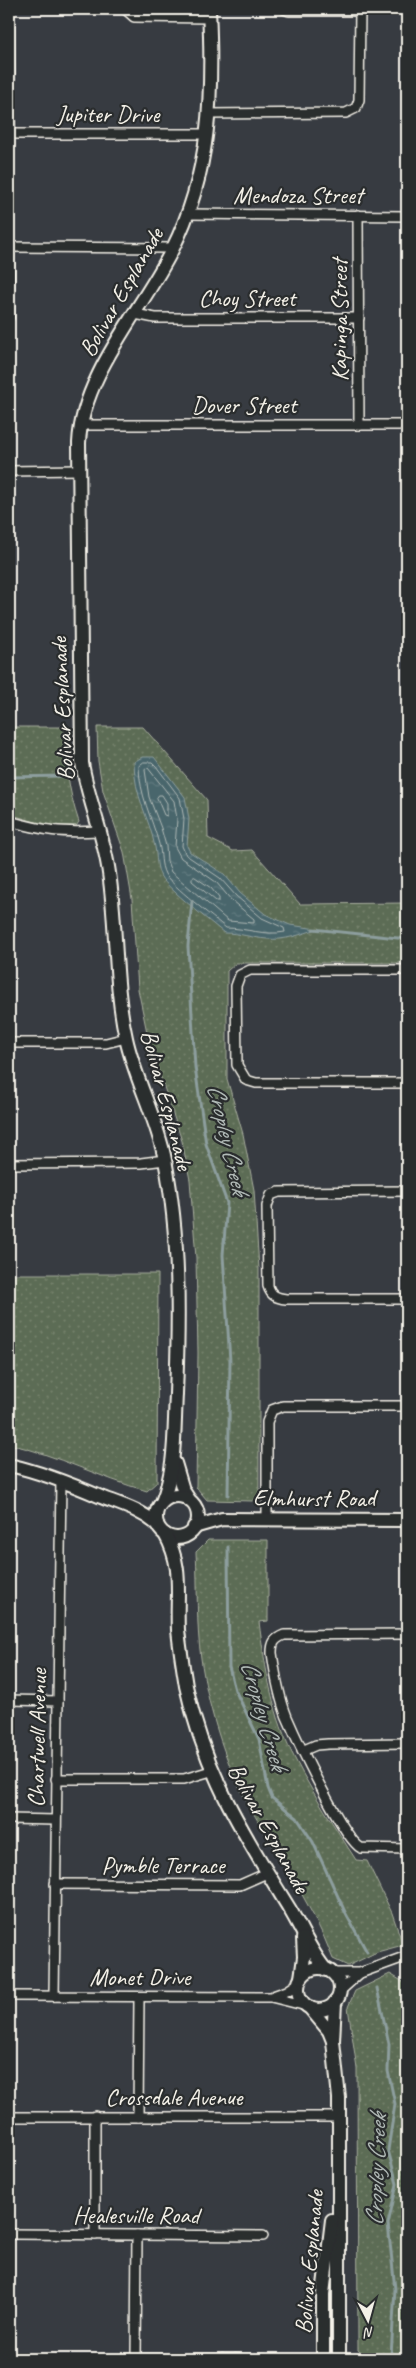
<svg xmlns="http://www.w3.org/2000/svg" width="416" height="2368" viewBox="0 0 416 2368" font-family="Caveat,sans-serif">
	<style>
		.park { fill: url(#park-dots); stroke: #a8ae9e }
		.water { fill: url(#water-ripples); stroke: #8d9e9e }
		.lines { fill: none; stroke-linecap: round; stroke-linejoin: round }
		.shore { stroke: #b0b9b6; stroke-width: 1 }
		.stream { stroke: #8d9e9e; stroke-width: 3 }
		.street-casing { stroke: #f4f1e8; stroke-width: 12 }
		.secondary-casing { stroke: #f4f1e8; stroke-width: 16 }
		.street { stroke: #2a2d2e; stroke-width: 9 }
		.secondary { stroke: #2a2d2e; stroke-width: 12 }
		.labels { text-anchor: middle; stroke-width: 4.5; stroke-linejoin: round; paint-order: stroke }
		.street-label { font-size: 24px; fill: #f4f1e8; stroke: #2a2d2e }
		.water-label { font-size: 25px; font-style: italic; fill: #b0b9b6; stroke: #2a2d2e }
	</style>
	<defs>
		<pattern id="park-dots" width="8" height="8" patternUnits="userSpaceOnUse" patternTransform="scale(1.25)"><rect width="8" height="8" fill="#5c6c54"/><path d="M2 2h.1M6 6h.1" fill="none" stroke="#74816d" stroke-width="1.8" stroke-linecap="round"/></pattern>
		<pattern id="water-ripples" width="26" height="14" patternUnits="userSpaceOnUse" patternTransform="scale(1.25)"><rect width="26" height="14" fill="#49666c"/><path d="M2 4q2-2 4 0t4 0M15 11q2-2 4 0t4 0" fill="none" stroke="#647c81"/></pattern>
	</defs>
	<rect width="100%" height="100%" fill="#373b41"/>
	<filter id="ink" filterUnits="userSpaceOnUse"><feTurbulence type="fractalNoise" baseFrequency=".02" numOctaves="2"/><feDisplacementMap in="SourceGraphic" scale="10" xChannelSelector="R" yChannelSelector="G"/><feConvolveMatrix kernelMatrix="1 2 1 2 8 2 1 2 1" color-interpolation-filters="sRGB"/></filter>
	<g filter="url(#ink)">
		<!-- park -->
		<g class="park">
			<path d="M9 727H65C65 761 68 790 79 822L76 826H49L9 814Z"/>
			<polygon points="97,727 143,727 207,800 208,838 233,851 252,850 300,904 407,903 407,963 236,963 227,971 227,1079 243,1134 254,1190 259,1269 259,1495 253,1501 207,1500 196,1487 198,1353 196,1258 190,1180 182,1141 149,1042 138,989 132,899 124,852 103,791 98,761"/>
			<path d="M9 1274H158L157 1482 147 1491C100 1478 57 1455 9 1444Z"/>
			<path d="M208 1540H268V1621L259 1622C265 1668 273 1717 295 1759 313 1794 335 1827 356 1860L367 1861 392 1913 403 1945 377 1952 348 1966 333 1959C311 1900 273 1851 244 1796 223 1757 207 1702 201 1658 196 1624 198 1587 196 1552Z"/>
			<polygon points="390,1974 405,1983 407,1994 407,2359 367,2359 358,2350 357,2069 348,2007 355,1991"/>
		</g>
		<!-- water -->
		<path class="water" d="M142 757H154L185 797 189 819 187 846 190 852 224 874 240 893 265 914 290 925 317 929C302 934 284 941 267 939 252 938 240 933 224 933 211 922 168 889 161 877 156 867 157 858 155 847 149 816 134 797 134 762Z"/>
		<g class="lines">
			<!-- shore -->
			<g class="shore">
				<path d="M144 762H152L156 766 180 798 184 819 182 846 186 855 220 878 236 896 262 918 284 928 285 932C265 936 246 928 226 928 214 918 171 885 165 874 160 864 162 855 159 844 152 818 139 794 139 766Z"/>
				<polygon points="148,768 174,801 177,819 175,847 181,858 216,882 232,901 254,919 254,923 228,921 171,872 167,861 166,846 161,828 149,797 145,770"/>
				<polygon points="159,795 162,795 167,803 167,816 164,815 157,798"/>
				<polygon points="195,877 211,888 219,898 219,901 216,901 192,881 192,878"/>
			</g>
			<!-- stream -->
			<g class="stream">
				<polyline points="9,777 62,776"/>
				<polyline points="192,901 188,946 195,1067 206,1144 227,1203 223,1255 230,1361 228,1495"/>
				<polyline points="313,929 407,939"/>
				<polyline points="228,1547 229,1667 235,1690 259,1739 268,1788 272,1798 297,1818 313,1842 346,1914 367,1952"/>
				<polyline points="377,1988 389,2044 388,2071 395,2104 388,2150 397,2184 388,2224 395,2289 391,2356"/>
			</g>
			<defs>
				<g id="street">
					<polyline points="125,9 134,17 209,18"/>
					<polyline points="284,9 289,11 360,11"/>
					<polyline points="9,16 10,134"/>
					<polyline points="208,114 346,113 356,108 359,100 360,9"/>
					<polyline points="9,134 207,134"/>
					<polyline points="188,214 407,216"/>
					<polyline points="358,215 359,425"/>
					<polyline points="9,247 173,248"/>
					<polyline points="135,314 155,318 359,318"/>
					<polyline points="9,317 9,248"/>
					<polyline points="80,425 407,425"/>
					<polyline points="9,471 79,470"/>
					<path d="M9 821C45 831 61 833 98 831"/>
					<polyline points="407,970 250,970 240,975 236,986 237,1065 246,1080 256,1083 407,1083"/>
					<polyline points="9,1043 106,1043 126,1038"/>
					<polyline points="9,1164 141,1163 165,1160"/>
					<path d="M407 1191 279 1192 271 1195 267 1206 268 1286C271 1296 277 1298 286 1299H407"/>
					<polyline points="267,1519 267,1422 272,1410 283,1406 407,1406"/>
					<path d="M407 1634 284 1635C274 1639 272 1643 272 1653 275 1674 279 1697 287 1717 296 1738 344 1840 361 1848L407 1849"/>
					<polyline points="9,1700 58,1701"/>
					<polyline points="302,1751 316,1745 328,1744 407,1743"/>
					<polyline points="56,1779 184,1779 211,1771"/>
					<polyline points="9,1819 55,1820"/>
					<polyline points="55,1884 240,1885 267,1873"/>
					<polyline points="332,1973 360,1973"/>
					<polyline points="339,1992 360,1973 407,1956"/>
					<polyline points="9,1996 271,1997 307,2006"/>
					<polyline points="54,1996 61,1480"/>
					<polyline points="273,1996 287,1991 299,1983"/>
					<polyline points="9,2117 339,2117"/>
					<polyline points="138,2117 139,1998"/>
					<polyline points="9,2234 263,2236"/>
					<polyline points="95,2235 95,2116"/>
					<polyline points="116,2359 263,2359"/>
					<polyline points="136,2359 137,2235"/>
				</g>
				<g id="secondary">
					<polyline points="175,1463 183,1490 190,1501"/>
					<path d="M9 1465C41 1472 71 1484 101 1497 122 1505 140 1510 157 1524"/>
					<circle cx="177" cy="1517" r="21"/>
					<path d="M162 1502C176 1467 174 1431 176 1394 179 1317 180 1237 165 1160 157 1118 135 1080 126 1038 114 984 117 927 109 873 104 835 88 800 82 763L79 443C82 375 142 310 172 250 211 173 213 93 209 9"/>
					<polyline points="194,1527 222,1519 407,1520"/>
					<path d="M165 1534C184 1568 176 1593 178 1630 180 1648 183 1668 186 1686 205 1774 243 1833 289 1908 302 1929 310 1951 326 1970"/>
					<circle cx="319" cy="1989" r="21"/>
					<polyline points="301,1978 304,1957 303,1938"/>
					<polyline points="335,2002 333,2041 339,2098 339,2359"/>
					<polyline points="309,2007 329,2031 333,2041"/>
					<polyline points="323,2359 323,2294 332,2220"/>
				</g>
			</defs>
			<!-- street casing -->
			<use href="#street" class="street-casing"/>
			<!-- secondary casing -->
			<use href="#secondary" class="secondary-casing"/>
			<!-- street -->
			<use href="#street" class="street"/>
			<!-- secondary -->
			<use href="#secondary" class="secondary"/>
		</g>
	</g>
	<g class="labels">
		<!-- street labels -->
		<g class="street-label">
			<text x="108" y="122">Jupiter Drive</text>
			<text x="298" y="203">Mendoza Street</text>
			<text transform="translate(121 292) rotate(-60)" y="8">Bolivar Esplanade</text>
			<text x="247" y="306">Choy Street</text>
			<text transform="translate(339 320) rotate(-90)" y="8">Kapinga Street</text>
			<text x="244" y="413">Dover Street</text>
			<text transform="translate(62 709) rotate(-93)" y="8">Bolivar Esplanade</text>
			<text transform="translate(167 1100) rotate(75)" y="8">Bolivar Esplanade</text>
			<text x="314" y="1506">Elmhurst Road</text>
			<text transform="translate(37 1738) rotate(-89)" y="8">Chartwell Avenue</text>
			<text transform="translate(269 1828) rotate(61)" y="8">Bolivar Esplanade</text>
			<text x="163" y="1873">Pymble Terrace</text>
			<text x="140" y="1985">Monet Drive</text>
			<text x="174" y="2105">Crossdale Avenue</text>
			<text x="136" y="2223">Healesville Road</text>
			<text transform="translate(309 2262) rotate(-85)" y="8">Bolivar Esplanade</text>
		</g>
		<!-- water labels -->
		<g class="water-label">
			<text transform="translate(229 1139) rotate(77)" y="9">Cropley Creek</text>
			<text transform="translate(265 1715) rotate(74)" y="9">Cropley Creek</text>
			<text transform="translate(375 2170) rotate(-88)" y="9">Cropley Creek</text>
		</g>
	</g>
	<!-- margin -->
	<rect width="416" height="2368" fill="none" stroke="#2a2d2e" stroke-width="30"/>
	<rect x="15" y="15" width="386" height="2338" fill="none" stroke="#f4f1e8" stroke-width="2" filter="url(#ink)"/>
	<!-- north arrow -->
	<g transform="translate(368 2320) rotate(174)" stroke="#2a2d2e" stroke-width="4" paint-order="stroke">
	<path d="M0-4L9 19L0 12L-9 19Z" fill="#f4f1e8"/>
	<text y="-8" font-size="14" font-weight="bold" text-anchor="middle" fill="#f4f1e8">N</text>
	</g>
</svg>
